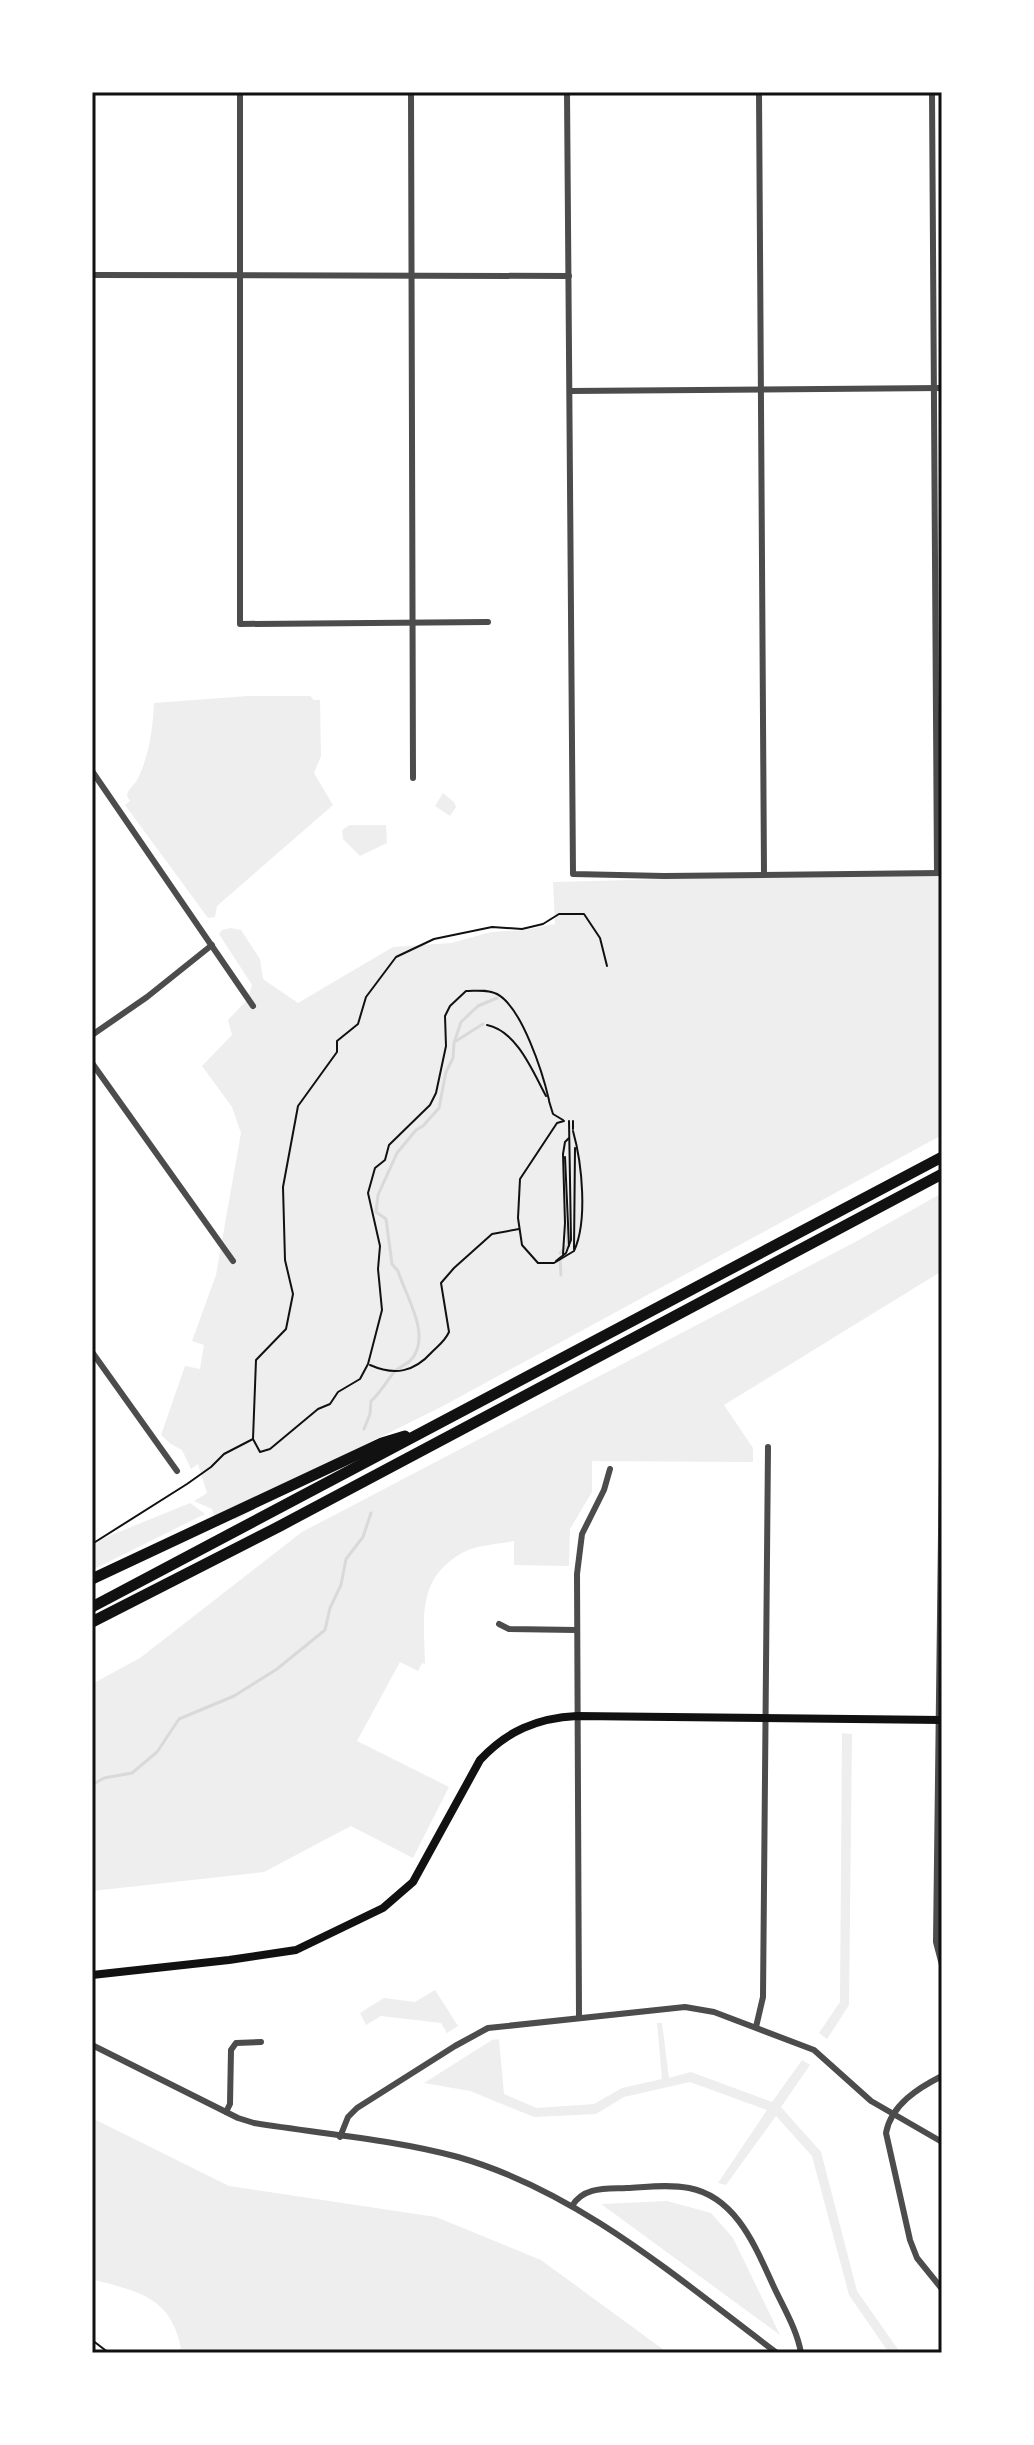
<svg xmlns="http://www.w3.org/2000/svg" width="1034" height="2445" viewBox="0 0 1034 2445" font-family="'Archivo Narrow',sans-serif">
	<style>
		.green { fill: #eee }
		.lines { fill: none; stroke-linecap: round; stroke-linejoin: round }
		.stream { stroke: #d9d9d9; stroke-width: 3 }
		.path { stroke: #111; stroke-width: 2 }
		.minor { stroke: #4c4c4c; stroke-width: 6 }
		.secondary { stroke: #111; stroke-width: 8 }
		.motorway { stroke: #111; stroke-width: 11 }
		.neatline { fill: none; stroke: #111; stroke-width: 3 }
	</style>
	<rect width="100%" height="100%" fill="#fff"/>
	<!-- green -->
	<g class="green">
		<path d="M248 696H310L314 700H320L321 756 314 773 333 805 217 906 215 917 208 918 125 805 130 801 127 796C128 788 133 787 137 780 149 757 153 728 154 703Z"/>
		<polygon points="443,793 454,802 456,807 450,816 435,806"/>
		<polygon points="350,825 386,825 387,843 360,856 343,839 342,830"/>
		<polygon points="942,872 942,1135 443,1406 340,1457 236,1520 225,1515 215,1520 212,1509 194,1501 207,1493 198,1464 191,1469 182,1450 171,1444 161,1435 185,1366 200,1369 204,1345 192,1341 216,1275 241,1133 232,1107 202,1066 232,1035 228,1020 248,999 252,985 219,934 222,930 231,928 241,930 260,959 263,979 298,1003 393,947 451,943 491,932 524,930 555,924 553,882"/>
		<path d="M942 1193V1271L724 1405 753 1448V1462L592 1461V1492L570 1529 569 1566 514 1565V1541C499 1544 477 1545 464 1552 416 1578 424 1618 425 1664L422 1663 418 1671 400 1662 357 1741 449 1787 413 1858 351 1826 264 1872 92 1891V1684L140 1658 302 1532 857 1241Z"/>
		<polygon points="190,1503 205,1514 92,1570 92,1543"/>
		<polygon points="842,1733 852,1734 849,2005 827,2039 819,2033 840,2002"/>
		<polygon points="435,1990 458,2026 447,2033 441,2023 381,2016 366,2025 360,2013 384,1998 415,2002"/>
		<polygon points="657,2023 662,2023 669,2078 691,2072 772,2102 802,2060 810,2065 781,2107 821,2152 857,2291 897,2348 903,2353 889,2353 849,2295 812,2156 776,2116 726,2185 718,2183 767,2110 690,2082 624,2097 596,2114 534,2117 470,2091 424,2083 492,2040 499,2039 504,2094 537,2108 594,2104 622,2088 662,2079"/>
		<path d="M92 2118 229 2186 436 2217 541 2260 668 2353H175L181 2348C170 2295 137 2292 92 2279Z"/>
		<polygon points="667,2201 711,2213 733,2238 780,2335 601,2204"/>
	</g>
	<g class="lines">
		<!-- stream -->
		<g class="stream">
			<polyline points="456,1041 483,1024"/>
			<polyline points="560,1253 568,1245 567,1226"/>
			<polyline points="560,1258 561,1275"/>
			<path d="M364 1429 370 1414 371 1401C381 1392 386 1382 394 1372 399 1367 405 1365 410 1361 433 1337 406 1297 398 1271L392 1264 386 1219 376 1212 378 1195 397 1153 416 1130 423 1126 439 1108 446 1072 453 1058 454 1043 461 1022 478 1006 497 998"/>
			<polyline points="92,1785 104,1778 132,1773 157,1752 179,1719 234,1696 277,1669 325,1630 330,1608 341,1585 346,1559 363,1537 371,1513"/>
		</g>
		<!-- path -->
		<g class="path">
			<path d="M487 1025C517 1031 533 1072 546 1096"/>
			<polyline points="549,1101 553,1114 563,1120"/>
			<path d="M564 1121 557 1123 520 1179 518 1218 522 1245 538 1263H554L574 1251C588 1221 582 1163 573 1131"/>
			<polyline points="573,1121 573,1129"/>
			<polyline points="565,1157 569,1246"/>
			<polyline points="574,1249 575,1148"/>
			<polyline points="563,1254 565,1223 563,1154 565,1142 569,1138"/>
			<polyline points="556,1261 566,1253 571,1240 569,1121"/>
			<path d="M370 1365C395 1376 414 1372 432 1352 439 1345 445 1341 449 1332L441 1283 454 1268 492 1234 519 1229"/>
			<path d="M253 1439 260 1452 270 1449 318 1409 330 1404 338 1392 360 1379 368 1364 382 1310 378 1269 380 1246 368 1193 375 1168 385 1160 389 1145 430 1105 436 1093 446 1046 445 1016 450 1006 466 991C476 991 487 989 497 994 522 1007 543 1074 549 1100"/>
			<polyline points="92,1544 187,1484 211,1467 224,1454 253,1439 256,1360 286,1329 293,1294 285,1260 283,1187 298,1106 337,1052 337,1041 358,1024 366,997 396,957 434,939 492,927 522,929 543,924 559,914 584,914 600,938 607,966"/>
			<polyline points="92,2340 109,2353"/>
		</g>
		<!-- minor -->
		<g class="minor">
			<polyline points="240,92 240,624 488,622"/>
			<polyline points="411,92 413,778"/>
			<polyline points="567,92 573,874 664,876 942,873"/>
			<polyline points="759,92 764,874"/>
			<polyline points="932,92 937,873"/>
			<polyline points="92,275 569,276"/>
			<polyline points="570,391 942,388"/>
			<polyline points="92,771 253,1006"/>
			<polyline points="92,1035 147,997 212,945"/>
			<polyline points="92,1063 233,1261"/>
			<polyline points="92,1352 177,1471"/>
			<polyline points="942,1453 936,1942 942,1965"/>
			<polyline points="499,1624 509,1629 576,1630"/>
			<polyline points="579,2017 577,1574 582,1534 604,1490 610,1469"/>
			<polyline points="756,2027 763,1997 768,1447"/>
			<path d="M92 2045 238 2118 254 2123C321 2134 392 2139 458 2157 580 2192 678 2279 777 2353"/>
			<path d="M942 2076C918 2088 891 2105 886 2133L910 2240 917 2258 942 2289"/>
			<polyline points="226,2112 230,2104 231,2050 236,2043 261,2042"/>
			<polyline points="340,2137 348,2117 357,2108 455,2046 488,2028 685,2007 714,2012 814,2050 871,2101 942,2142"/>
			<path d="M572 2206C584 2186 607 2189 627 2188 647 2187 669 2184 689 2188 736 2197 755 2246 773 2285 783 2307 797 2329 801 2353"/>
		</g>
		<!-- secondary -->
		<path class="secondary" d="M92 1975 229 1960 296 1950 383 1908 413 1882 480 1760C507 1731 537 1718 577 1716L942 1720"/>
		<!-- motorway -->
		<g class="motorway">
			<polyline points="92,1579 382,1443 405,1436"/>
			<polyline points="92,1607 942,1157"/>
			<polyline points="92,1622 280,1526 942,1174"/>
		</g>
	</g>
	<!-- border -->
	<rect width="1034" height="2445" fill="none" stroke="#ffffff" stroke-width="188"/>
	<rect x="94" y="94" width="846" height="2257" class="neatline"/>
</svg>
